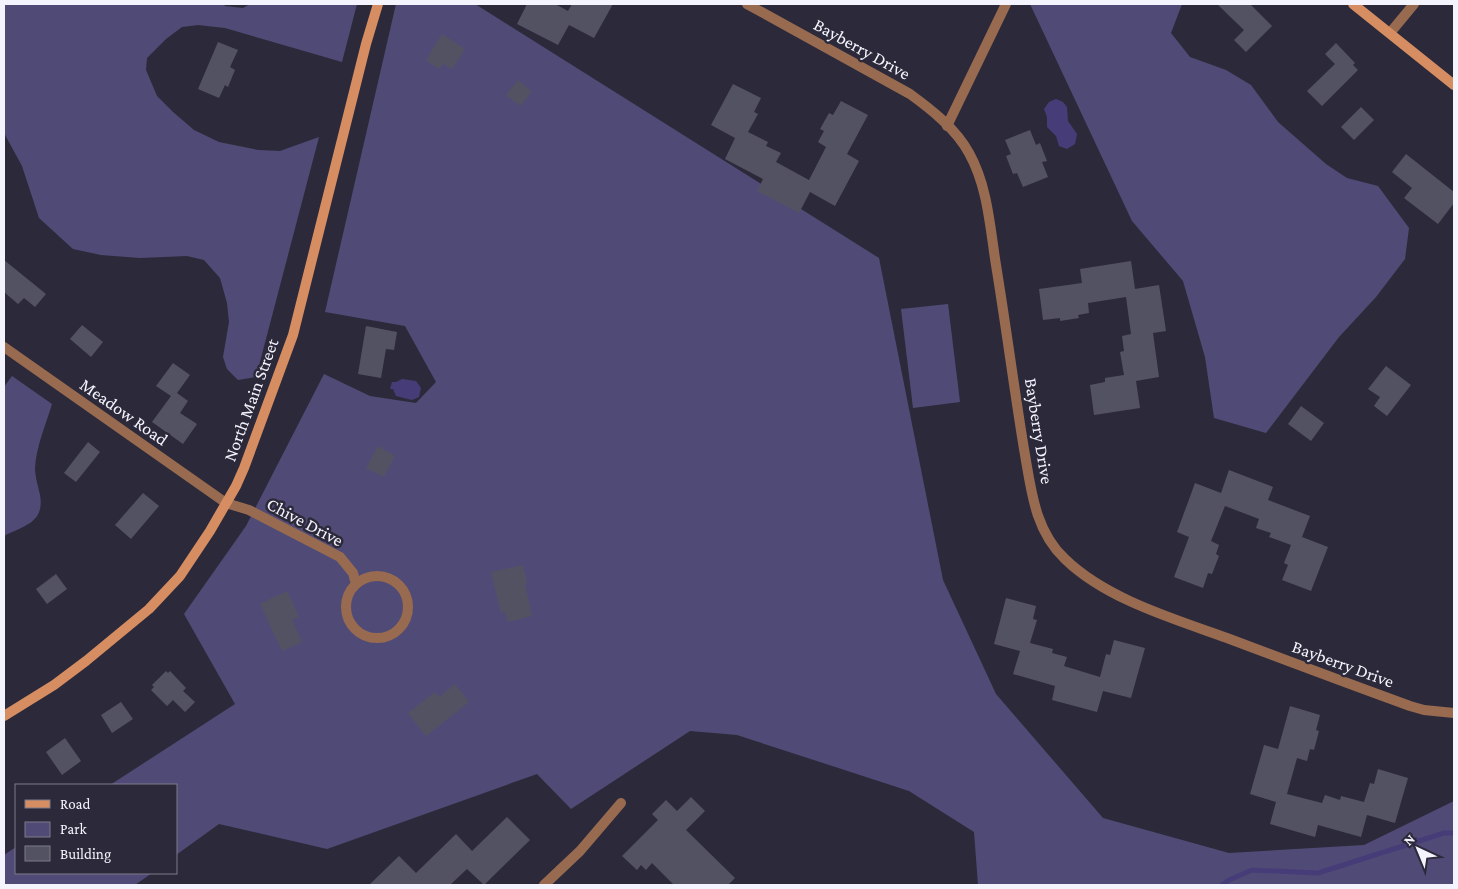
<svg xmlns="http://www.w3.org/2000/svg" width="1458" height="889" viewBox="0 0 1458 889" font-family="'Crimson Pro',serif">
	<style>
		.green { fill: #504b76 }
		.water { fill: #463d78 }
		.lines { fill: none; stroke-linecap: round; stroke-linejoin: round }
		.stream { stroke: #463d78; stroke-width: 5 }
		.building { fill: #535263 }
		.minor { stroke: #986b50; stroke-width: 10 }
		.secondary { stroke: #d68d61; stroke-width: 10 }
		.labels { text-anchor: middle; stroke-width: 5; stroke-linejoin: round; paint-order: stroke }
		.street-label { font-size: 18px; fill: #f4f4fe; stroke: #2c2a3a }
	</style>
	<rect width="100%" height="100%" fill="#2c2a3a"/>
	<!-- green -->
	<g class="green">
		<polygon points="4,4 223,4 225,6 243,8 250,4 357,4 342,62 225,28 198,25 182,27 166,39 147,58 146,70 157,96 173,112 194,130 219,142 258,150 280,151 319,137 256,377 238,380 227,369 223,357 229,322 227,303 220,278 204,260 187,256 140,258 101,255 73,249 39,218 22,166 4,133"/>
		<polygon points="396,4 475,4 879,258 943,580 996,694 1103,818 1229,853 1364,845 1454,801 1454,885 978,885 974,832 909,791 737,735 690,731 571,809 537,774 327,849 219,824 176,855 176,785 110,785 235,704 184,614 246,526 324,374 370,396 416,403 436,382 405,326 325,312"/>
		<polygon points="1030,4 1182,4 1171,33 1190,57 1226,70 1251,85 1278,122 1326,164 1347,178 1378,186 1409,228 1405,259 1376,297 1339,337 1266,433 1214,418 1205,357 1183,281 1132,221"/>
		<polygon points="948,304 960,402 913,408 901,309"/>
		<path d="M12 376 52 404C46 424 36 447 35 468 35 476 38 486 40 495 45 523 23 526 4 536V387Z"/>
		<polygon points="16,847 16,873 152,873 135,885 4,885 4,855"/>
	</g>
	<!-- water -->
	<g class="water">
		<polygon points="1056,99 1063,102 1067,107 1068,121 1077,134 1075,144 1067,149 1059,146 1056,136 1047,127 1047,117 1044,109 1049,102"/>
		<polygon points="402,379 416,381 421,388 419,397 412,400 396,396 393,389 390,389 392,382 396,382"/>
	</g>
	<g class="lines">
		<!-- stream -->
		<polyline class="stream" points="1222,885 1229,880 1252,870 1318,873 1444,833 1454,833"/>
	</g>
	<!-- building -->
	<g class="building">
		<polygon points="527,4 555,4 568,11 572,4 613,4 594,38 569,25 558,45 517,24"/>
		<polygon points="1217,4 1250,4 1272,26 1246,52 1234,40 1244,30"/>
		<polygon points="442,34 465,49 452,69 443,64 439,69 426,60"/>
		<polygon points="218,42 238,50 230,67 235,70 228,87 225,85 219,98 198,89"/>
		<polygon points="1336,43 1355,63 1353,65 1358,70 1322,106 1307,91 1335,64 1325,54"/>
		<polygon points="518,80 532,92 520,106 506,95"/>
		<polygon points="733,84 761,98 754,112 758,114 748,132 768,142 766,146 781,153 776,162 809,180 826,147 818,142 824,131 820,129 829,113 833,115 841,101 868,115 847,154 859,161 835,206 810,192 799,213 757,191 763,179 725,159 735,138 711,125"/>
		<polygon points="1361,107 1374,120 1354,140 1341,127"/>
		<polygon points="1030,130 1036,145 1040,143 1047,161 1042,162 1048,177 1023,187 1017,173 1013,174 1006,156 1011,154 1005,140"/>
		<polygon points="1406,154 1454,192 1454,203 1438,224 1404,198 1412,188 1392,172"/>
		<polygon points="4,260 46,294 35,307 24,298 18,304 4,292"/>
		<polygon points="1131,261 1135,289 1159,285 1166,331 1153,333 1159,377 1136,381 1140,408 1094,415 1090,385 1105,382 1105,378 1124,375 1120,352 1124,351 1122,336 1131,334 1126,297 1088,303 1089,313 1078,315 1079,318 1060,321 1060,318 1043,320 1039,289 1082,283 1080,269"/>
		<polygon points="82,325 103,342 91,357 70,339"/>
		<polygon points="366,326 397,332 394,350 386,349 381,378 358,374"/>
		<polygon points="173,363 190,375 177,393 188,401 180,413 197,424 183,444 152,422 171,396 156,386"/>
		<polygon points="1386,366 1411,385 1387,416 1374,406 1380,397 1368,389"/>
		<polygon points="1301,406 1324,423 1311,441 1288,424"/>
		<polygon points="88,442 100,452 76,482 64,473"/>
		<polygon points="378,446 395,456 384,477 366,468"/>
		<polygon points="1229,470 1273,487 1268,500 1310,516 1302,537 1328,547 1311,591 1282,580 1288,565 1284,563 1291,545 1269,537 1271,533 1256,528 1259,519 1225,506 1211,541 1219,545 1216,554 1219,556 1212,574 1208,573 1203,588 1174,577 1189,537 1177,532 1195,483 1221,493"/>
		<polygon points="143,493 159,506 131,539 115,525"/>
		<polygon points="523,565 527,583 525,584 532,616 508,622 505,611 501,613 491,572"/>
		<polygon points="56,574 67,589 47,604 36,589"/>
		<polygon points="287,591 299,617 292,620 302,642 282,651 260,604"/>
		<polygon points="1006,598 1036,606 1033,619 1037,620 1030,643 1053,649 1052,653 1067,657 1064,666 1100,677 1106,654 1110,655 1114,640 1145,648 1131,698 1103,691 1097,712 1052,700 1055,686 1013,674 1020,651 994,644"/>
		<polygon points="166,671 168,673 170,671 186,688 183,691 195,702 185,712 173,700 167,706 151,690 154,687 152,685"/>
		<polygon points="455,684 469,702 426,736 408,713 435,692 439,697"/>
		<polygon points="121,702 133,719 112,733 101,715"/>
		<polygon points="1290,706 1320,715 1316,730 1319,731 1314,750 1310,749 1307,761 1297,758 1287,794 1322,803 1325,795 1340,800 1341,796 1364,802 1370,783 1374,784 1378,769 1408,778 1395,823 1367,815 1361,837 1318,825 1315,837 1270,824 1276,802 1250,794 1264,745 1278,749"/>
		<polygon points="65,738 81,761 62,775 46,752"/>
		<polygon points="691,797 705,811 686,830 735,878 728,885 674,885 652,863 646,870 641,865 637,870 622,856 658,820 652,814 666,800 677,811"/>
		<polygon points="507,817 530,840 484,885 467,869 450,885 369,885 399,856 416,873 456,834 472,851"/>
	</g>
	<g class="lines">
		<!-- minor -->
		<g class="minor">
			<path d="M747 4 910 94C932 110 956 129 969 153 988 187 990 228 996 265 1006 326 1014 388 1024 449 1031 488 1034 530 1065 559 1106 599 1174 619 1227 638 1288 661 1349 684 1410 706L1424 710 1454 713"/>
			<polyline points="1390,33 1414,4"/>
			<polyline points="947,126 1006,4"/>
			<polyline points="4,347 226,503 249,510 340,557 353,573 356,584"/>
			<circle cx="377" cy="607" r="31"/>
			<polyline points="544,885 580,851 621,803"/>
		</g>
		<!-- secondary -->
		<g class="secondary">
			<polyline points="1353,4 1454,85"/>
			<polyline points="4,716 54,685 86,661 149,609 180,576 210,531 236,486 244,468 293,335 366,44 378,4"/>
		</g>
	</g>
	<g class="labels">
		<!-- street labels -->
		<g class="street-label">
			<text transform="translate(862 49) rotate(29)" y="6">Bayberry Drive</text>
			<text transform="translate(251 400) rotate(-70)" y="6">North Main Street</text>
			<text transform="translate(124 412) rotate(35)" y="6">Meadow Road</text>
			<text transform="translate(1039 431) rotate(81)" y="6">Bayberry Drive</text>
			<text transform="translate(305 522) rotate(28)" y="6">Chive Drive</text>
			<text transform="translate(1343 664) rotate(20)" y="6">Bayberry Drive</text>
		</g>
	</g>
	<!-- border -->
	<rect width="1458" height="889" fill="none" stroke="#f4f4fe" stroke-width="10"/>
	<!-- legend -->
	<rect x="15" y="784" width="162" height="90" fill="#2c2a3a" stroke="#7c7b88"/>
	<rect x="25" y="800" width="25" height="8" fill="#d68d61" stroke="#7c7b88"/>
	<text x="60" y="809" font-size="15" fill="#f4f4fe">Road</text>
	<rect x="25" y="822" width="25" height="15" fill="#504b76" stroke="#7c7b88"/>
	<text x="60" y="834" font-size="15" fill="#f4f4fe">Park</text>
	<rect x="25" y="846" width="25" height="15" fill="#535263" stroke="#7c7b88"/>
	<text x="60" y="859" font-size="15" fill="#f4f4fe">Building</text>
	<!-- north arrow -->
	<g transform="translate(1418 849) rotate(316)" stroke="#2c2a3a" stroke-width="4" paint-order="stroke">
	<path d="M0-4L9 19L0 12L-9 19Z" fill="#f4f4fe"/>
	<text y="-8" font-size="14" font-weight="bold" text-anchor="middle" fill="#f4f4fe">N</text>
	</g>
</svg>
